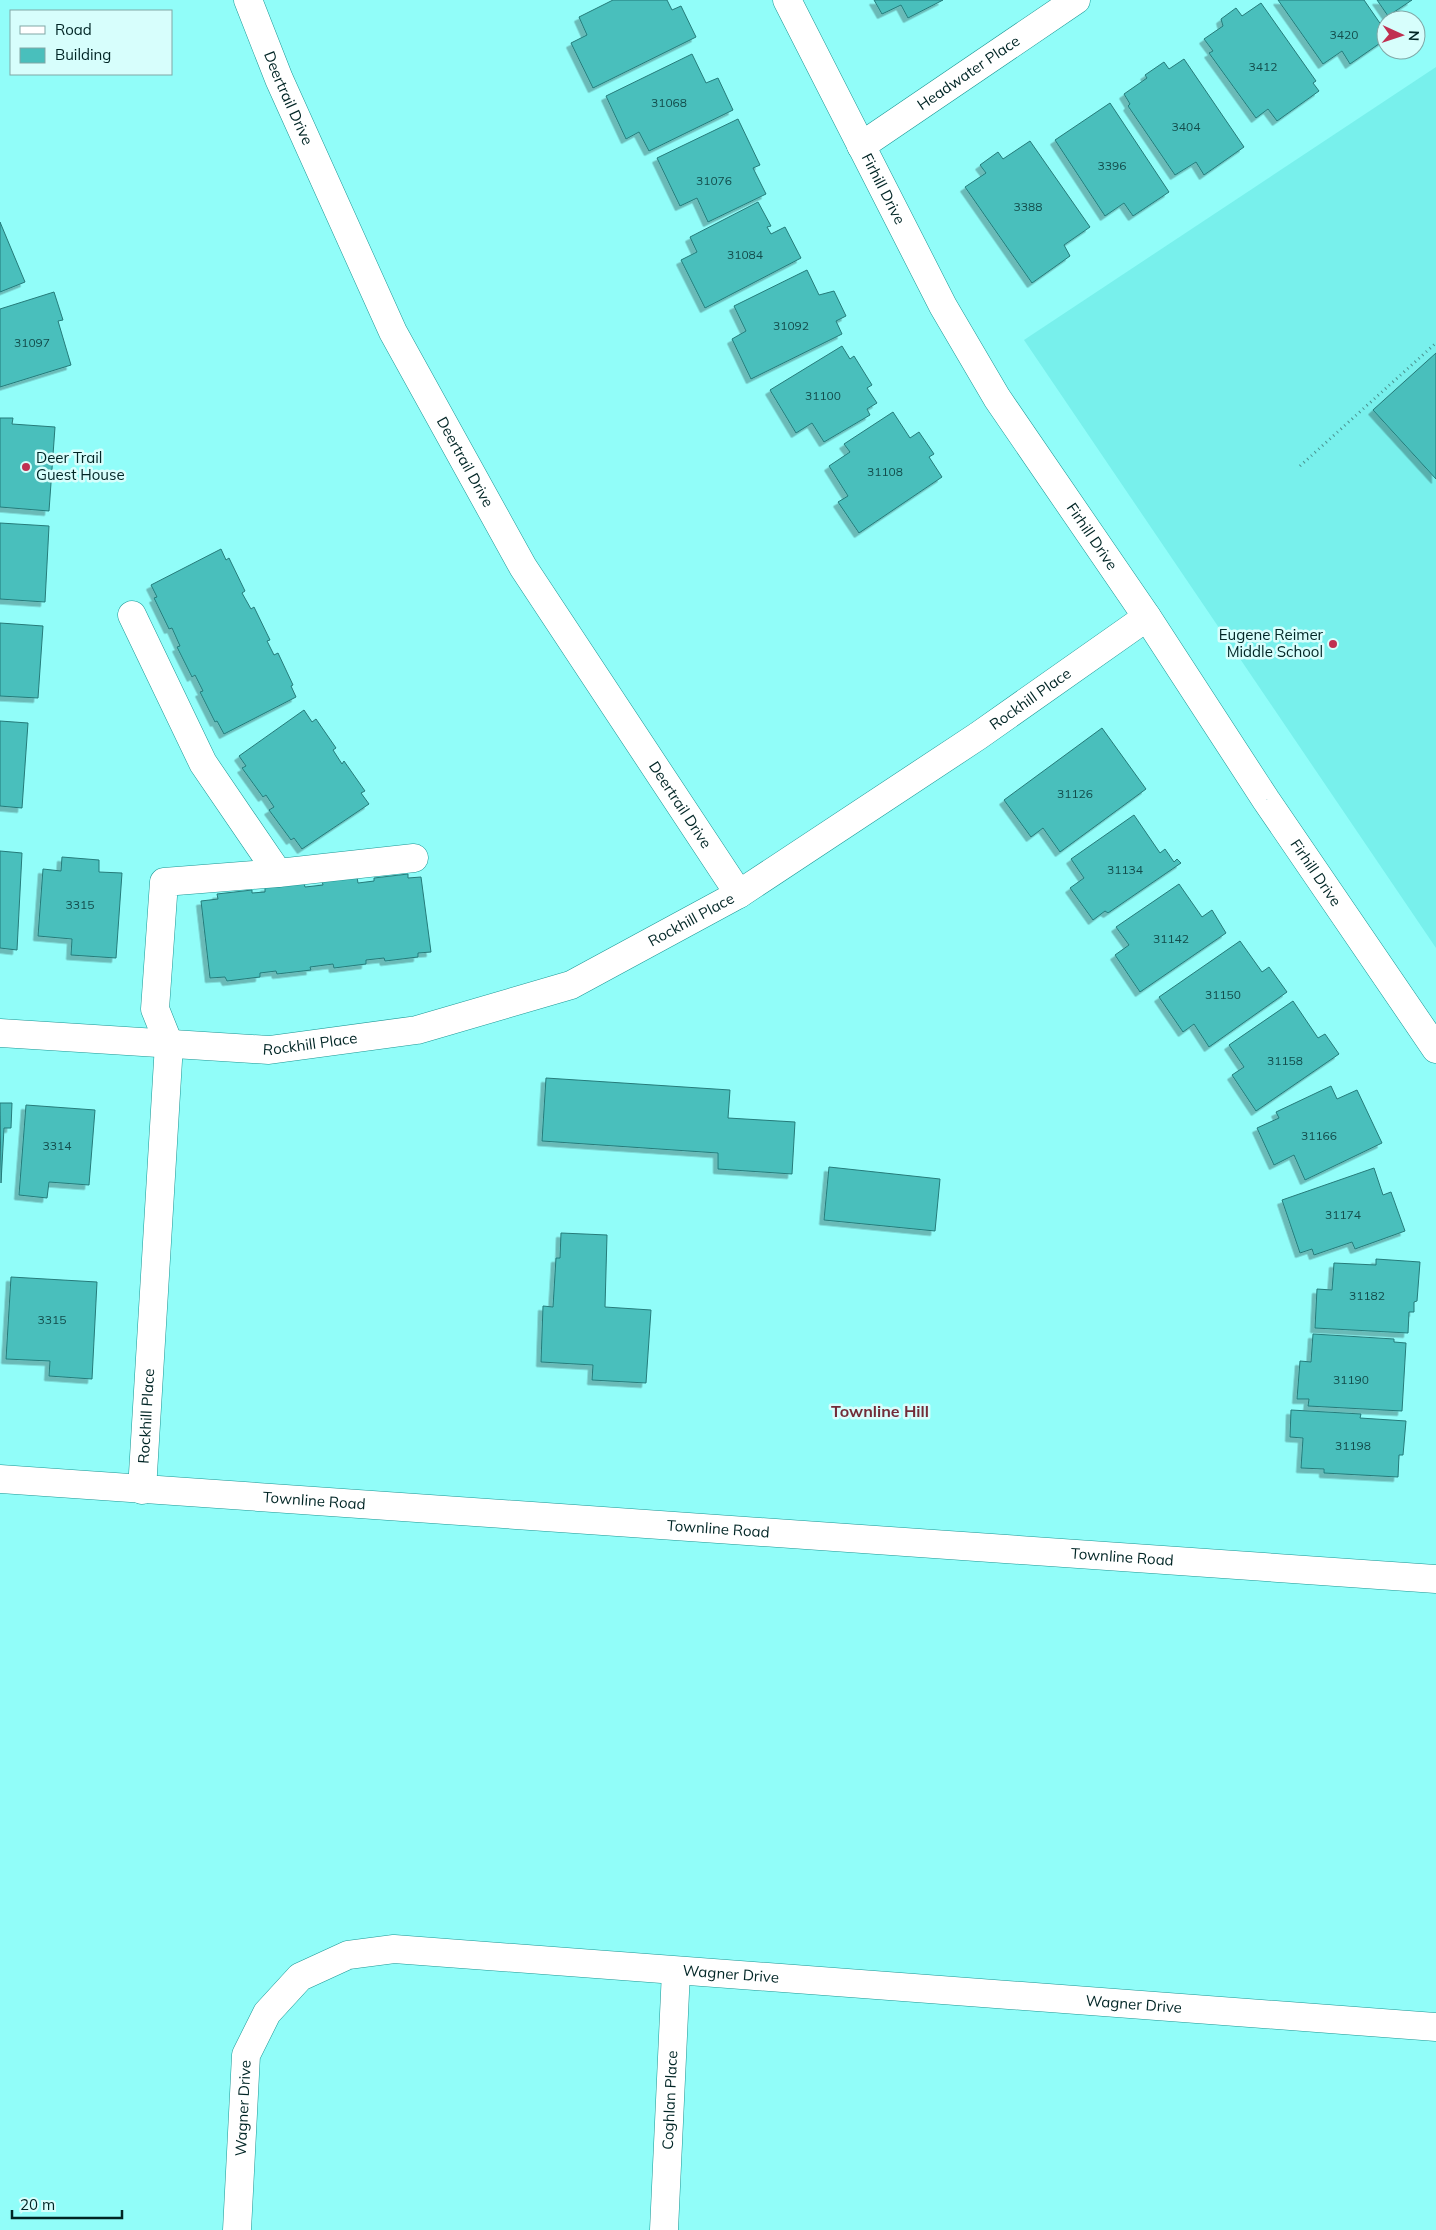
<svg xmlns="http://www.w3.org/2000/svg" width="1436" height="2230" viewBox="0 0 1436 2230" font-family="Mulish,sans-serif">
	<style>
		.built { fill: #78f0ec }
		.building { fill: #49bfbc; stroke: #257b7a; filter: url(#shadow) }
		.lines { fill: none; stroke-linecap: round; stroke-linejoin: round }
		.minor-casing { stroke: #1b9795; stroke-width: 29 }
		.path { stroke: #4a9391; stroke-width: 3; stroke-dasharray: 1 4; stroke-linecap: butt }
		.minor { stroke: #fff; stroke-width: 28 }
		.poi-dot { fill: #c03051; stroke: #d7fefc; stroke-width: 2 }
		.labels { text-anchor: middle; stroke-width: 5; stroke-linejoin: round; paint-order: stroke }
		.number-label { font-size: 12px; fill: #134c4b }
		.street-label { font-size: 15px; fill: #012525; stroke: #d7fefc }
		.poi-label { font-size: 15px; fill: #012525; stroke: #d7fefc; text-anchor: start }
		.neighbourhood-label { font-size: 16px; font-weight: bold; fill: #722b37; stroke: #d7fefc }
	</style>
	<defs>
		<filter id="shadow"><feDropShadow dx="-4.5" dy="4.5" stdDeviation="0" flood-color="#0004"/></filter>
	</defs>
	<rect width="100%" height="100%" fill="#91fdf9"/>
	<!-- built -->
	<polygon class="built" points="1436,67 1436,948 1024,340"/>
	<!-- building -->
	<g class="building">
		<polygon points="613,0 667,0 672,10 681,6 696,37 593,88 571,43 587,35 579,17"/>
		<polygon points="874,0 943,0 908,18 901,5 882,14"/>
		<polygon points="1278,0 1364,0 1386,32 1386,39 1350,64 1342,51 1323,64"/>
		<polygon points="1377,0 1412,0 1388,16"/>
		<polygon points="1261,3 1316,81 1313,83 1319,91 1277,121 1268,109 1256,118 1209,53 1213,51 1204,39 1223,26 1221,19 1236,8 1242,16"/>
		<polygon points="692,54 706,83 718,78 733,110 649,151 639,132 626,139 606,96"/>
		<polygon points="1184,59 1244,147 1204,175 1196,162 1175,175 1128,106 1130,104 1124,94 1147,78 1145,75 1164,62 1169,69"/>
		<polygon points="1110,103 1169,192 1133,216 1124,203 1105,216 1055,140"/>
		<polygon points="738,119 760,165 753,168 766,194 708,222 697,198 680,206 657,158"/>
		<polygon points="1030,141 1090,227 1064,245 1070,256 1032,283 965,187 986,173 980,165 998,152 1003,159"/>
		<polygon points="758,202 771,226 767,227 771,234 785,227 801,258 705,308 681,260 697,252 690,237"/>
		<polygon points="0,222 25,282 0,292"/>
		<polygon points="807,270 819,295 834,291 846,316 836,321 842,334 751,379 732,339 746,331 734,306"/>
		<polygon points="54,292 63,320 58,321 71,365 0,387 0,309"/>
		<polygon points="842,346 850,359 854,356 872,385 867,388 877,403 867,409 870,415 824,442 812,423 796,433 770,390"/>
		<polygon points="1436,353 1436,479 1373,410"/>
		<polygon points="893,412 910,438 919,432 934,454 929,457 942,477 859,533 838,502 848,496 829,466 850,452 844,444"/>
		<polygon points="0,418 13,418 12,424 55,427 49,511 0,507"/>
		<polygon points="0,523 49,526 45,602 0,599"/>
		<polygon points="221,549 226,560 229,558 245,591 242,593 251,609 254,607 270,640 267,641 274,655 278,653 293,685 291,686 296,697 224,734 217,721 215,722 200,692 203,691 195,675 192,677 177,647 180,646 172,628 169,629 154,598 157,597 151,585"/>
		<polygon points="0,623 43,626 38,698 0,696"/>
		<polygon points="304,710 312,722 316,719 336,748 333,750 342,764 344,761 365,791 361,793 369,804 302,849 294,838 291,840 269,810 274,807 266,795 263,797 242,768 246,766 239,756"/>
		<polygon points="0,721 28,723 22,808 0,806"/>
		<polygon points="1102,728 1146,789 1060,852 1043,828 1031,837 1004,800"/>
		<polygon points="1134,815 1160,853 1165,849 1174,862 1177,859 1181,863 1108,913 1105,911 1093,920 1070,888 1084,878 1071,859"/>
		<polygon points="0,851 22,853 17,950 0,948"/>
		<polygon points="62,857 99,860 99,872 122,873 116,958 71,955 72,939 38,936 43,869 61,871"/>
		<polygon points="408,874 408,878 421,877 431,952 418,953 418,957 385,961 384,958 366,960 366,964 334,968 333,964 310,967 311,970 277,974 276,971 260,973 260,977 227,981 225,977 210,978 201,901 218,899 217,894 252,890 252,893 265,892 265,887 304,883 305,887 323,885 322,881 357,877 358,883 374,881 374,878"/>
		<polygon points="1179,884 1202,917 1212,910 1226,933 1140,992 1115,955 1129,945 1116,927"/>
		<polygon points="1240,941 1262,972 1269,967 1287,992 1209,1047 1194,1024 1183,1032 1159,997"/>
		<polygon points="1293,1001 1318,1038 1325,1034 1339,1054 1256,1111 1232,1075 1244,1067 1229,1045"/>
		<polygon points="546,1078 730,1090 728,1118 795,1122 792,1174 718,1169 718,1153 542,1141"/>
		<polygon points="1331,1086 1337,1099 1357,1090 1382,1143 1305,1180 1294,1155 1274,1165 1257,1128 1279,1118 1276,1112"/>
		<polygon points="0,1103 12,1103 11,1128 4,1128 1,1183"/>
		<polygon points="26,1105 95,1110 89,1185 49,1182 47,1198 19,1195"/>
		<polygon points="829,1167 940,1179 935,1231 824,1220"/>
		<polygon points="1374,1168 1383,1195 1391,1192 1405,1231 1355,1249 1352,1242 1314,1255 1312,1249 1300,1253 1282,1200"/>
		<polygon points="561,1233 607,1235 605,1307 651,1310 646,1383 592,1380 593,1365 541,1362 543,1306 553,1307 556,1258 560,1258"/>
		<polygon points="1376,1259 1420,1262 1417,1301 1414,1302 1414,1312 1409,1312 1408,1333 1315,1328 1317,1289 1332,1290 1334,1263 1376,1265"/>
		<polygon points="11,1277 97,1282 92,1379 49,1376 50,1361 6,1359"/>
		<polygon points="1313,1334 1394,1339 1394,1342 1406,1343 1402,1411 1308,1406 1309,1399 1297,1399 1300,1361 1311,1362"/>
		<polygon points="1291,1410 1361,1414 1360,1418 1406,1421 1403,1455 1399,1455 1398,1477 1324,1473 1324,1469 1301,1468 1303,1438 1290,1437"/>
	</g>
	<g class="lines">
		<defs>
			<g id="minor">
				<path id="s1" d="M248 0 279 79 393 332 523 567 739 894"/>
				<path id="s2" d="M787 0 943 306 997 398 1147 617 1266 800 1436 1049"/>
				<path id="s3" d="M861 146 1076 0"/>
				<polyline points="132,615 203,763 278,873"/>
				<path id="s4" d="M0 1033 269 1050 417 1030 571 985 739 894 978 736 1147 617"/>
				<path id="s5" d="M0 1479 1436 1579"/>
				<path id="s6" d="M142 1490 169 1044 155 1009 164 882 278 873 414 858"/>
				<path id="s7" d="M237 2230 246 2055 267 2013 300 1977 348 1955 394 1949 1436 2027"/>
				<path id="s8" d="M664 2230 676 1971"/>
			</g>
		</defs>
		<!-- minor casing -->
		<use href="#minor" class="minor-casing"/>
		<!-- path -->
		<polyline class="path" points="1300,466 1436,343"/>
		<!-- minor -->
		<use href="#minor" class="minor"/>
	</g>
	<!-- markers -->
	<g class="poi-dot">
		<circle cx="26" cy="467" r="5"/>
		<circle cx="1333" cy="644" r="5"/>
	</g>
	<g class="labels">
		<!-- number labels -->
		<g class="number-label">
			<text x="1344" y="39">3420</text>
			<text x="1263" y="71">3412</text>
			<text x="669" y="107">31068</text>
			<text x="1186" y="131">3404</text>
			<text x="1112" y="170">3396</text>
			<text x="714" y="185">31076</text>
			<text x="1028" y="211">3388</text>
			<text x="745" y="259">31084</text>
			<text x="791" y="330">31092</text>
			<text x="32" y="347">31097</text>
			<text x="823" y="400">31100</text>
			<text x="885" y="476">31108</text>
			<text x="1075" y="798">31126</text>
			<text x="1125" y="874">31134</text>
			<text x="80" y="909">3315</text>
			<text x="1171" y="943">31142</text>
			<text x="1223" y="999">31150</text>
			<text x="1285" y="1065">31158</text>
			<text x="1319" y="1140">31166</text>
			<text x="57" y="1150">3314</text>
			<text x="1343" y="1219">31174</text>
			<text x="1367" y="1300">31182</text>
			<text x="52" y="1324">3315</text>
			<text x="1351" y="1384">31190</text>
			<text x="1353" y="1450">31198</text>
		</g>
		<!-- street labels -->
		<g class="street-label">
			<text dy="5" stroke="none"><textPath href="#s3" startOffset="130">Headwater Place</textPath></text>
			<text dy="5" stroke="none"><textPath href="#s1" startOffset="106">Deertrail Drive</textPath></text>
			<text dy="5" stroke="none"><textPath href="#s2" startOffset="212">Firhill Drive</textPath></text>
			<text dy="5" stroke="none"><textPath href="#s1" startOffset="511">Deertrail Drive</textPath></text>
			<text dy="5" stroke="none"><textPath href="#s2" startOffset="618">Firhill Drive</textPath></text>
			<text dy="5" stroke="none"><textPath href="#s4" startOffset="1121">Rockhill Place</textPath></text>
			<text dy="5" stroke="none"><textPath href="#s1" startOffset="916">Deertrail Drive</textPath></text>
			<text dy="5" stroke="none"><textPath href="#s2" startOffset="1022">Firhill Drive</textPath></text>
			<text dy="5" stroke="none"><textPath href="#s4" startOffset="716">Rockhill Place</textPath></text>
			<text dy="5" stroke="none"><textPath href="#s4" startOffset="311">Rockhill Place</textPath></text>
			<text dy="5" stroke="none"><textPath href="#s6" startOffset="74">Rockhill Place</textPath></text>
			<text dy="5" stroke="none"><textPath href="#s5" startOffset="315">Townline Road</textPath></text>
			<text dy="5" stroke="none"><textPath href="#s5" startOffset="720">Townline Road</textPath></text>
			<text dy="5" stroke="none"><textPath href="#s5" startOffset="1125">Townline Road</textPath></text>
			<text dy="5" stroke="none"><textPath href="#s7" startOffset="708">Wagner Drive</textPath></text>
			<text dy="5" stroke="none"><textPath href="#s7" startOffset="1112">Wagner Drive</textPath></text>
			<text dy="5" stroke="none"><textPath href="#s8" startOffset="130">Coghlan Place</textPath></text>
			<text dy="5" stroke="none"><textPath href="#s7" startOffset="122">Wagner Drive</textPath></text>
		</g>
		<!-- poi labels -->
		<g class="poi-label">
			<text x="36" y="463">Deer Trail<tspan x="36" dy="17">Guest House</tspan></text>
			<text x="1323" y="640" text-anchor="end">Eugene Reimer<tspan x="1323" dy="17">Middle School</tspan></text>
		</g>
		<!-- neighbourhood labels -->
		<g class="neighbourhood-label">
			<text x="880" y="1417">Townline Hill</text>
		</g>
	</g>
	<!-- legend -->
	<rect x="10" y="10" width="162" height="65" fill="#d7fefc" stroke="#81a7a6"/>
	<rect x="20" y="26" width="25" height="8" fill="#ffffff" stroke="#81a7a6"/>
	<text x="55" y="35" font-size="15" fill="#012525">Road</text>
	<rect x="20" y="48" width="25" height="15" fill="#49bfbc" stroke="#81a7a6"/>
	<text x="55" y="60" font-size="15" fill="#012525">Building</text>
	<!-- north arrow -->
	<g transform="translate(1401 35) rotate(93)"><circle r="24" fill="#d7fefc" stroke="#81a7a6"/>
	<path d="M0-4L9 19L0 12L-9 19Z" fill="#c03051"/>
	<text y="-8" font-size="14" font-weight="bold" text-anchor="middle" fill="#012525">N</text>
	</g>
	<!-- scale -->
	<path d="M12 2210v8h110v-8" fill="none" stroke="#012525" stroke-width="2.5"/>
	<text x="20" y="2210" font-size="15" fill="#012525" stroke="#d7fefc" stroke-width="4" paint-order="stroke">20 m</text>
</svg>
